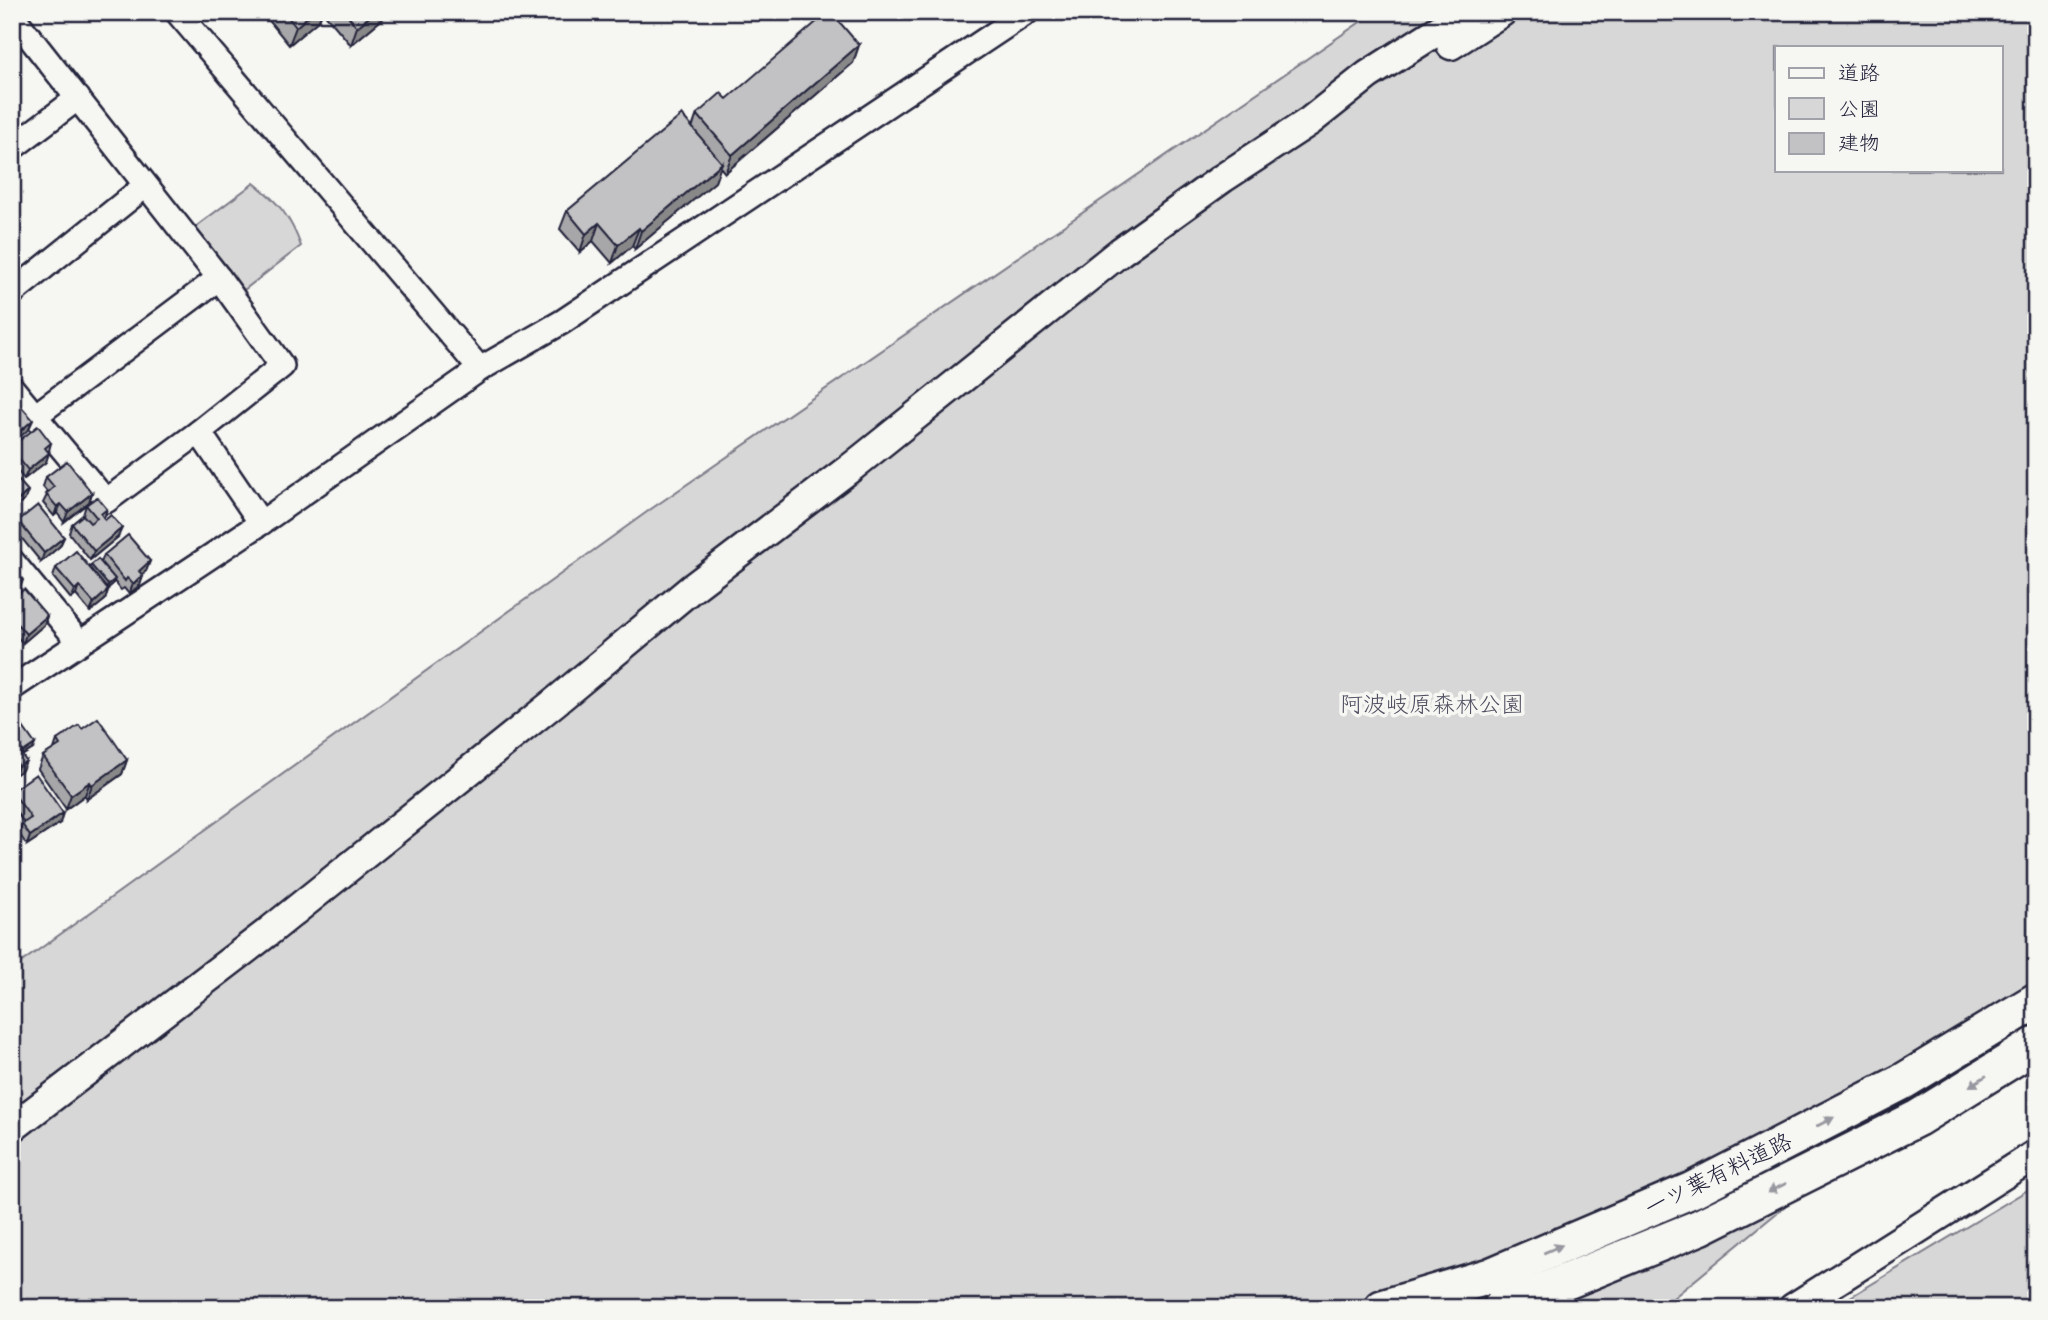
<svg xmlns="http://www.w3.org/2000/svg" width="2048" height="1320" viewBox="0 0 2048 1320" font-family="Itim,'Klee One',sans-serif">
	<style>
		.green { fill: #d7d7d7; stroke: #7c7c89; stroke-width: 2; fill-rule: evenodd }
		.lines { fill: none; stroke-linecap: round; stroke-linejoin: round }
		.minor-casing { stroke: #22223b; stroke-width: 28 }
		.tertiary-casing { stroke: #22223b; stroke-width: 33 }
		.primary-casing { stroke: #22223b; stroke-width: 40 }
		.minor { stroke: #f6f6f2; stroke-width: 23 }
		.tertiary { stroke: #f6f6f2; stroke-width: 28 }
		.primary { stroke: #f6f6f2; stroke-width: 35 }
		.wall { fill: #a7a7a9; stroke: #22223b; stroke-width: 2 }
		.shaded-wall { fill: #888889; stroke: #22223b; stroke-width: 2 }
		.building { fill: #c2c2c4; stroke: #22223b; stroke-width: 2 }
		.oneway { fill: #9797a0 }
		.labels { text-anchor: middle; stroke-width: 7; stroke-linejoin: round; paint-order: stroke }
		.park-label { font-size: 23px; fill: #4f4f62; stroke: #f6f6f2 }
		.street-label { font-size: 23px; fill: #22223b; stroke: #f6f6f2 }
	</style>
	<rect width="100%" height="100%" fill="#f6f6f2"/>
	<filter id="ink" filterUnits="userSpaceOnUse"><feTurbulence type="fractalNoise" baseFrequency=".0143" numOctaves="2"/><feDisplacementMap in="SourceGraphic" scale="14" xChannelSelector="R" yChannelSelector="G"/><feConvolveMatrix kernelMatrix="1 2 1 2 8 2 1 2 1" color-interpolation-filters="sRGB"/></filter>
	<g filter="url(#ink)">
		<!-- green -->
		<g class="green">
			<path d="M1375 12H2036V1000L1661 1308H12V969L651 509ZM1777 47H2001V170H1777Z"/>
			<path d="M254 183C279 203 290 216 301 246L244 290 194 228Z"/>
			<polygon points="2036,1185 2036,1308 1834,1308 1842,1302"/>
		</g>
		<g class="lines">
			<defs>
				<g id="minor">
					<polyline points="177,12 480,369"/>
					<polyline points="12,15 219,278 35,416 12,388"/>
					<polyline points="12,148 78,98"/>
					<polyline points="12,293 145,186"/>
					<polyline points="35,416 106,501 199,432 282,366 219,278"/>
					<polyline points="199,432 261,523"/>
					<polyline points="12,561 79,642"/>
					<polyline points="12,688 261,523 480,369 562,322 1027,12"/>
				</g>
				<g id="tertiary">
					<polyline points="1451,45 1502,12"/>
					<polyline points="12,1128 267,933 555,702 691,589 853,466 1120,252 1223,178 1310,121 1368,75 1467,12"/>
					<polyline points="1793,1308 2036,1154"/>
				</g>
				<g id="primary">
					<polyline points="1382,1308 1490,1276 1692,1190 1902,1082 2036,1001"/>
					<polyline points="1501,1308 1700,1227 1918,1118 2036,1045"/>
				</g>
			</defs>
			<!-- minor casing -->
			<use href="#minor" class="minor-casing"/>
			<!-- tertiary casing -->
			<use href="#tertiary" class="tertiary-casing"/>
			<!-- primary casing -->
			<use href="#primary" class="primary-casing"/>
			<!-- minor -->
			<use href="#minor" class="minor"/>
			<!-- tertiary -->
			<use href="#tertiary" class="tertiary"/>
			<!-- primary -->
			<use href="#primary" class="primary"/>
		</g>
		<!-- wall -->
		<g class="wall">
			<polygon points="262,12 322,12 319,20 289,45"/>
			<polygon points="323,12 387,12 386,16 351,45"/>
			<polygon points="859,45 853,63 725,173 720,167 715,182 635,249 632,246 612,263 593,241 580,252 560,229 567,211 692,128 697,114 727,99"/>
			<polygon points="51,443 46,462 24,479 12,464 12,446"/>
			<polygon points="46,477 92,493 89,502 64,522 57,513 54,516 43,503 48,493 43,487"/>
			<polygon points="86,505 107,509 104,518 118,537 90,560 69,533 72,524 83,515"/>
			<polygon points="18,521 64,537 60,546 41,562 15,530"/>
			<polygon points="104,555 150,561 146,571 142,574 143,576 140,585 129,594 124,588 121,590 114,581 113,584 107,589 108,590 105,600 90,612 76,595 71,599 53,577 56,568 90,568 91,565 101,563"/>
			<polygon points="12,600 47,616 44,625 23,643 16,636 12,646"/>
			<polygon points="12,718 33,749 22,756 22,770 15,775 13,773 12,773"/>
			<polygon points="82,729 127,760 122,774 87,799 85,795 66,809 38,769 43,756 54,749 57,740"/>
			<polygon points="12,791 60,823 27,845 19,834 22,824 24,823 12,805"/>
		</g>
		<!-- shaded-wall -->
		<g class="shaded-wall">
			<polygon points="313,12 322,12 319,20 289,45 296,27"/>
			<polygon points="375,12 387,12 386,16 351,45 357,27"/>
			<polygon points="859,45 853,63 725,173 732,155"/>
			<polygon points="722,163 715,182 635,249 641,231"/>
			<polygon points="599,223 593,241 580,252 586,234"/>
			<polygon points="639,228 632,246 612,263 618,245"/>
			<polygon points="33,420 29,429 12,444 12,438"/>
			<polygon points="49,453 46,462 24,479 28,470"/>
			<polygon points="28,491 25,500 12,511 14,504"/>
			<polygon points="92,493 89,502 64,522 68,512"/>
			<polygon points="61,504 57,513 54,516 57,507"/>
			<polygon points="122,528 118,537 90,560 94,551"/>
			<polygon points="64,537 60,546 41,562 44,553"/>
			<polygon points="150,561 146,571 135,580 139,571"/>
			<polygon points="143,576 140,585 129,594 133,584"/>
			<polygon points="115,579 113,584 106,590 108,585"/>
			<polygon points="23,580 20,589 12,597 12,592"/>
			<polygon points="79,586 76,595 71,599 75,590"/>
			<polygon points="108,590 105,600 90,612 94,603"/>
			<polygon points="47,616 44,625 23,643 26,634"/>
			<polygon points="17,632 12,646 12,637"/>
			<polygon points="35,744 33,749 21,756 23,752"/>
			<polygon points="127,760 122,774 87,799 92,785"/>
			<polygon points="26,761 22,770 15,775 18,766"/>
			<polygon points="17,763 13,773 12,773 12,766"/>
			<polygon points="90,782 85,795 66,809 71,795"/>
			<polygon points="63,813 60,823 27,845 30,836"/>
		</g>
		<!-- building -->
		<g class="building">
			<polygon points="284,12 313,12 296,27"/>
			<polygon points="345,12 375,12 357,27"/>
			<polygon points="828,12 831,12 859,45 732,155 697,114 721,93 727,99"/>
			<polygon points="682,115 722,163 641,231 639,228 618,245 599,223 586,234 567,211"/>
			<polygon points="12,396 33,420 12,438"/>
			<polygon points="38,426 51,443 45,448 49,453 28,470 12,450 12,446"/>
			<polygon points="67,461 92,493 68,512 61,504 57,507 46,494 54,487 46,477"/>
			<polygon points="12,473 28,491 14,504 12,503"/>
			<polygon points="97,497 107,509 101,514 105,520 111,515 122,528 94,551 72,524 83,515 90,523 97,518 86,505"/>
			<polygon points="38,505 64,537 44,553 18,521"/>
			<polygon points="128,535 150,561 139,571 143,576 133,584 127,578 125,581 104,555"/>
			<polygon points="76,551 108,590 94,603 79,586 75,590 56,568"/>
			<polygon points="98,559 115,579 108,585 91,565"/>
			<polygon points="12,567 23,580 12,592"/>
			<polygon points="24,589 47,616 26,634 12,618 12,600"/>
			<polygon points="12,626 17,632 12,637"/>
			<polygon points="16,717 35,744 23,752 12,736 12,718"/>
			<polygon points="98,718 127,760 92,785 90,782 71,795 43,756 60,745 57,740 79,725 82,729"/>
			<polygon points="12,741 26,761 18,766 17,763 12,766"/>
			<polygon points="36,774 63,813 30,836 22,824 31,818 12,791"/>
		</g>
		<!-- one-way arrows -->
		<defs><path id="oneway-solid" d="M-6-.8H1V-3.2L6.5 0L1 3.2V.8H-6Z" transform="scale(1.75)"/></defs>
		<g class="oneway">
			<use href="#oneway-solid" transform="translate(1978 1081) rotate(148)"/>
			<use href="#oneway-solid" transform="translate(1825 1122) rotate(-27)"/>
			<use href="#oneway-solid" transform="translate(1777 1188) rotate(153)"/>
			<use href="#oneway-solid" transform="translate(1553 1249) rotate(-23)"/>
		</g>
	</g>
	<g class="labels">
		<!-- park labels -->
		<g class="park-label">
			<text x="1432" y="712">阿波岐原森林公園</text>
		</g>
		<!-- street labels -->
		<g class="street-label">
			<text transform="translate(1718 1174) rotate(-26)" y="8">一ツ葉有料道路</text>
		</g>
	</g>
	<!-- margin -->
	<rect width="2048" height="1320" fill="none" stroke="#f6f6f2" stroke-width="42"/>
	<rect x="21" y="21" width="2006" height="1278" fill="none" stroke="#22223b" stroke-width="2.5" filter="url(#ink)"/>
	<!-- legend -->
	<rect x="1775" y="46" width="228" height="126" fill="#f6f6f2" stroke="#a1a1a9" stroke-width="2"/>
	<rect x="1789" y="68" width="35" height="10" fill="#f6f6f2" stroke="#a1a1a9" stroke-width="2"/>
	<text x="1838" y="80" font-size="21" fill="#22223b">道路</text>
	<rect x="1789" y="98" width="35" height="21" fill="#d7d7d7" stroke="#a1a1a9" stroke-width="2"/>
	<text x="1838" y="116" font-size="21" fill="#22223b">公園</text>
	<rect x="1789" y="133" width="35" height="21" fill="#c2c2c4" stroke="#a1a1a9" stroke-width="2"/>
	<text x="1838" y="150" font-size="21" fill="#22223b">建物</text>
</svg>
